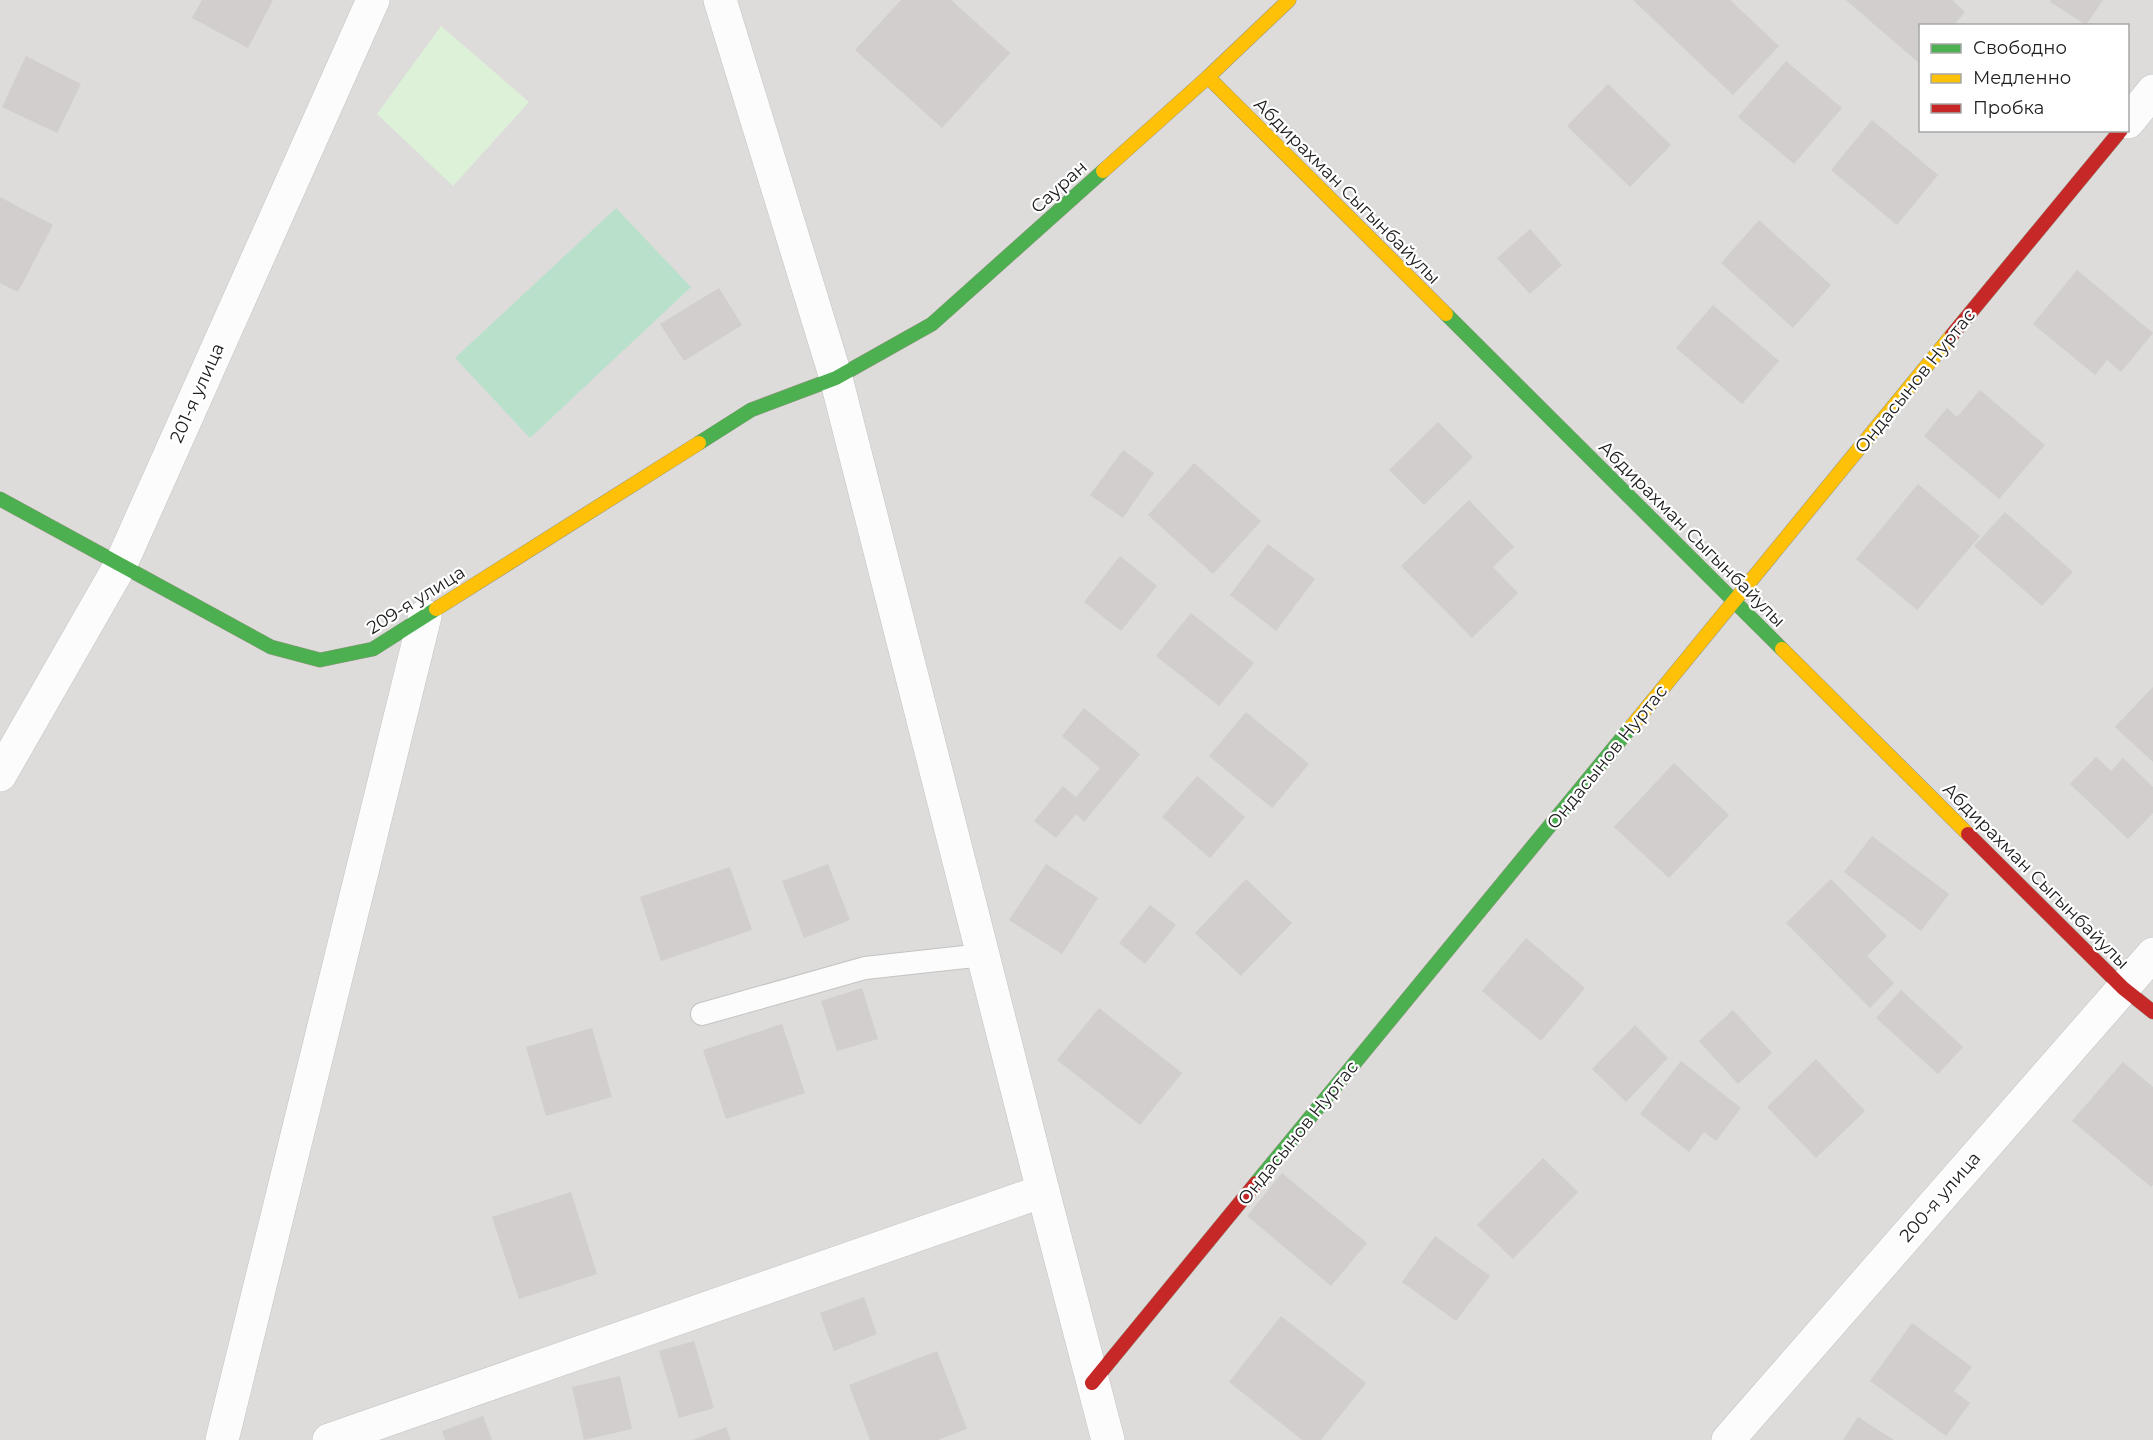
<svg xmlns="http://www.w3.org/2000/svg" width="2153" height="1440" viewBox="0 0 2153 1440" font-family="Montserrat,sans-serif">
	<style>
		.residential { fill: #dddcdb; fill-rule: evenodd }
		.park { fill: #dcf1d8 }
		.pitch { fill: #b9e0cb }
		.building { fill: #d1cecd }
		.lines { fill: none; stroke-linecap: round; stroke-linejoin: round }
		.lane-casing { stroke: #c4c3c2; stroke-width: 24 }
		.street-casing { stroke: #c4c3c2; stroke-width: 34 }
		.fast-casing { stroke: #979683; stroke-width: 15 }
		.slow-casing { stroke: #979683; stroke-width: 15 }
		.jam-casing { stroke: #979683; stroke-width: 15 }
		.lane { stroke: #fcfcfc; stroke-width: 22 }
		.street { stroke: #fcfcfc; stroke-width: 33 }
		.fast { stroke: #4caf50; stroke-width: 14 }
		.slow { stroke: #ffc107; stroke-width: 14 }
		.jam { stroke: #c62828; stroke-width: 14 }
		.labels { text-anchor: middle; stroke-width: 4.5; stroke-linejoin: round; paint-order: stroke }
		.street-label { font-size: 18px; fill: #202020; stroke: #fff }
	</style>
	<rect width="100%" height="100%" fill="#eeecea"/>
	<!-- residential -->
	<path class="residential" d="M0 0H2153V1440H0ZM1920 26H2128V130H1920Z"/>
	<!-- park -->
	<polygon class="park" points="441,26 529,102 453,186 377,114"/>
	<!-- pitch -->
	<polygon class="pitch" points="616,208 691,287 530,438 455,358"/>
	<!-- building -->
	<g class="building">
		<polygon points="202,0 273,0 248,48 192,18"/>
		<polygon points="901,0 951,0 1010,53 942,128 855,50"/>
		<polygon points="1633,0 1730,0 1779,46 1733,95"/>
		<polygon points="1846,0 1952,0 1965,12 1953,26 1920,26 1920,64"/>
		<polygon points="2051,0 2103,0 2086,25 2050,2"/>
		<polygon points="26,56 81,84 57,133 2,107"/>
		<polygon points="1786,61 1842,108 1794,164 1738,117"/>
		<polygon points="1608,84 1671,145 1630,187 1567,126"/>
		<polygon points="1872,120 1938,175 1897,225 1831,170"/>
		<polygon points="0,197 53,225 18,292 0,283"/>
		<polygon points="1759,220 1831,285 1793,328 1721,263"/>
		<polygon points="1530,229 1562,265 1530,294 1497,258"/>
		<polygon points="2077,270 2153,333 2121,372 2107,360 2095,375 2033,324"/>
		<polygon points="719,288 742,325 684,361 660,324"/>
		<polygon points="1713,305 1779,361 1742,404 1676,348"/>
		<polygon points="1980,390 2045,445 1999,499 1924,436 1947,408 1957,417"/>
		<polygon points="1438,422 1473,457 1424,505 1389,470"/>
		<polygon points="1123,450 1154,473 1123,518 1090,495"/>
		<polygon points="1194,463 1261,521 1213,574 1148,515"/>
		<polygon points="1918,484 1980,536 1917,610 1856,559"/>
		<polygon points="1469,500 1514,547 1493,567 1518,593 1472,638 1401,566"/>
		<polygon points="2005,512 2073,572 2042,606 1974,546"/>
		<polygon points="1268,544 1315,579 1276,631 1230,595"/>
		<polygon points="1120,556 1157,586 1121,631 1084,602"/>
		<polygon points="1191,613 1254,663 1219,706 1156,656"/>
		<polygon points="2153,687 2153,762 2115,727"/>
		<polygon points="1084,708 1140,754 1084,822 1076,814 1056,838 1034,821 1063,786 1076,797 1100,768 1062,736"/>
		<polygon points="1246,712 1309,764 1272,808 1209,756"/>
		<polygon points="2096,757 2111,771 2123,758 2153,787 2153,813 2128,839 2070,784"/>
		<polygon points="1674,763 1729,815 1669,878 1614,827"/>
		<polygon points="1197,776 1245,817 1210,858 1162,817"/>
		<polygon points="1872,836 1949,894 1921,931 1844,872"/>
		<polygon points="828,864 850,920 804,938 782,881"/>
		<polygon points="1046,864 1098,898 1062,954 1009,920"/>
		<polygon points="730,867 752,930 661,961 640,897"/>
		<polygon points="1246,879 1292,923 1241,976 1195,933"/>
		<polygon points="1831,879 1887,936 1867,956 1894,983 1870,1008 1786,923"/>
		<polygon points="1150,905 1176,925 1145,964 1119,943"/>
		<polygon points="1526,938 1585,988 1541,1041 1482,991"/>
		<polygon points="862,988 878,1039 837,1051 821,1001"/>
		<polygon points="1901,990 1963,1047 1938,1074 1876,1018"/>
		<polygon points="1099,1008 1182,1073 1140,1125 1057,1060"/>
		<polygon points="1733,1010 1772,1053 1738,1084 1699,1041"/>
		<polygon points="782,1024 805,1093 726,1119 703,1050"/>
		<polygon points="1635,1025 1668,1058 1626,1102 1592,1069"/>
		<polygon points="592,1028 612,1097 546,1116 526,1047"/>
		<polygon points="1816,1059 1865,1111 1816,1158 1767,1107"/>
		<polygon points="1681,1061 1741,1108 1716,1141 1704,1132 1689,1152 1640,1114"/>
		<polygon points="2123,1062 2153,1087 2153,1185 2151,1187 2072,1121"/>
		<polygon points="1543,1158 1578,1192 1513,1259 1477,1225"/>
		<polygon points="1282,1173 1367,1243 1331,1286 1247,1216"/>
		<polygon points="571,1192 597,1274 519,1299 492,1217"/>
		<polygon points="1435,1236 1490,1276 1456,1321 1402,1282"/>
		<polygon points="864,1297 877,1334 834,1351 820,1313"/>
		<polygon points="1281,1316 1366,1383 1321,1440 1302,1440 1229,1382"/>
		<polygon points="1912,1323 1972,1367 1954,1391 1970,1403 1946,1436 1870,1381"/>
		<polygon points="694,1341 714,1408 679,1418 659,1351"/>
		<polygon points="937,1351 967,1429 938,1440 870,1440 849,1385"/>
		<polygon points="620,1376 632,1429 584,1440 572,1387"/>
		<polygon points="483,1416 492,1440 445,1440 442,1431"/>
		<polygon points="1858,1417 1894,1440 1843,1440"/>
		<polygon points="726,1427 731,1440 693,1440"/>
	</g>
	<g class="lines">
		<defs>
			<polyline id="lane" points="702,1014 865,968 983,955"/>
			<g id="street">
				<polyline points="720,0 836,378 1043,1191 1108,1440"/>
				<polyline points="2128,122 2153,91"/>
				<polyline points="0,775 121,564 373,0"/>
				<polyline points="222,1440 425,616"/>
				<polyline points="329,1440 1043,1191"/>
				<polyline points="1728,1440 2153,954"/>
			</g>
			<g id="fast">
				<polyline points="1446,314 1782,649"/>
				<polyline points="699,443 751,410 836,378 932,324 1103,171"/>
				<polyline points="0,499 271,647 320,660 373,649 436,609"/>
				<polyline points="1256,1183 1631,727"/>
			</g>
			<g id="slow">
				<polyline points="1208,77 1446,314"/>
				<polyline points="1103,171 1208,77 1289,0"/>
				<polyline points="436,609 699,443"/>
				<polyline points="1782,649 1968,834"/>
				<polyline points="1631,727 1952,335"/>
			</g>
			<g id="jam">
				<polyline points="1952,335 2121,130"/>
				<polyline points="1968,834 2123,988 2153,1012"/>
				<polyline points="1092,1383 1256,1183"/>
			</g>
		</defs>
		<!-- lane casing -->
		<use href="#lane" class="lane-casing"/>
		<!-- street casing -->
		<use href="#street" class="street-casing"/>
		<!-- fast casing -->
		<use href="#fast" class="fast-casing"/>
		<!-- slow casing -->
		<use href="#slow" class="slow-casing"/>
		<!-- jam casing -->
		<use href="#jam" class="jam-casing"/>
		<!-- lane -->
		<use href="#lane" class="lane"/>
		<!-- street -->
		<use href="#street" class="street"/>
		<!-- fast -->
		<use href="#fast" class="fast"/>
		<!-- slow -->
		<use href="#slow" class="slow"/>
		<!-- jam -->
		<use href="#jam" class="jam"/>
	</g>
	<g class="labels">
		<!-- street labels -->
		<g class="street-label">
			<text transform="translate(1059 187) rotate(-42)" y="6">Сауран</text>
			<text transform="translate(1347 191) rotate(45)" y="6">Абдирахман Сыгынбайулы</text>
			<text transform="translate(1915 381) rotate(-51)" y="6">Ондасынов Нуртас</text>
			<text transform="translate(197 393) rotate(-66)" y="6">201-я улица</text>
			<text transform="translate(1692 534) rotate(45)" y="6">Абдирахман Сыгынбайулы</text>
			<text transform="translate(416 600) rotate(-32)" y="6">209-я улица</text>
			<text transform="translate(1607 757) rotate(-51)" y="6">Ондасынов Нуртас</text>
			<text transform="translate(2036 876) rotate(45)" y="6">Абдирахман Сыгынбайулы</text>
			<text transform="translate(1298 1133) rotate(-51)" y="6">Ондасынов Нуртас</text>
			<text transform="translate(1940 1197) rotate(-49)" y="6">200-я улица</text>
		</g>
	</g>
	<!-- legend -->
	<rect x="1919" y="24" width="210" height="108" fill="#ffffff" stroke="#a6a6a6" stroke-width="1.5"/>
	<rect x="1931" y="44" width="30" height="9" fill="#4caf50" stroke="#a6a6a6" stroke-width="1.5"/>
	<text x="1973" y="54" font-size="18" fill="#202020">Свободно</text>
	<rect x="1931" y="74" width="30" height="9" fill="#ffc107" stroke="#a6a6a6" stroke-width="1.5"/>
	<text x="1973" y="84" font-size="18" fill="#202020">Медленно</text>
	<rect x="1931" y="104" width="30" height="9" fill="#c62828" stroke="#a6a6a6" stroke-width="1.5"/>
	<text x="1973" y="114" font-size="18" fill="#202020">Пробка</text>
</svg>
